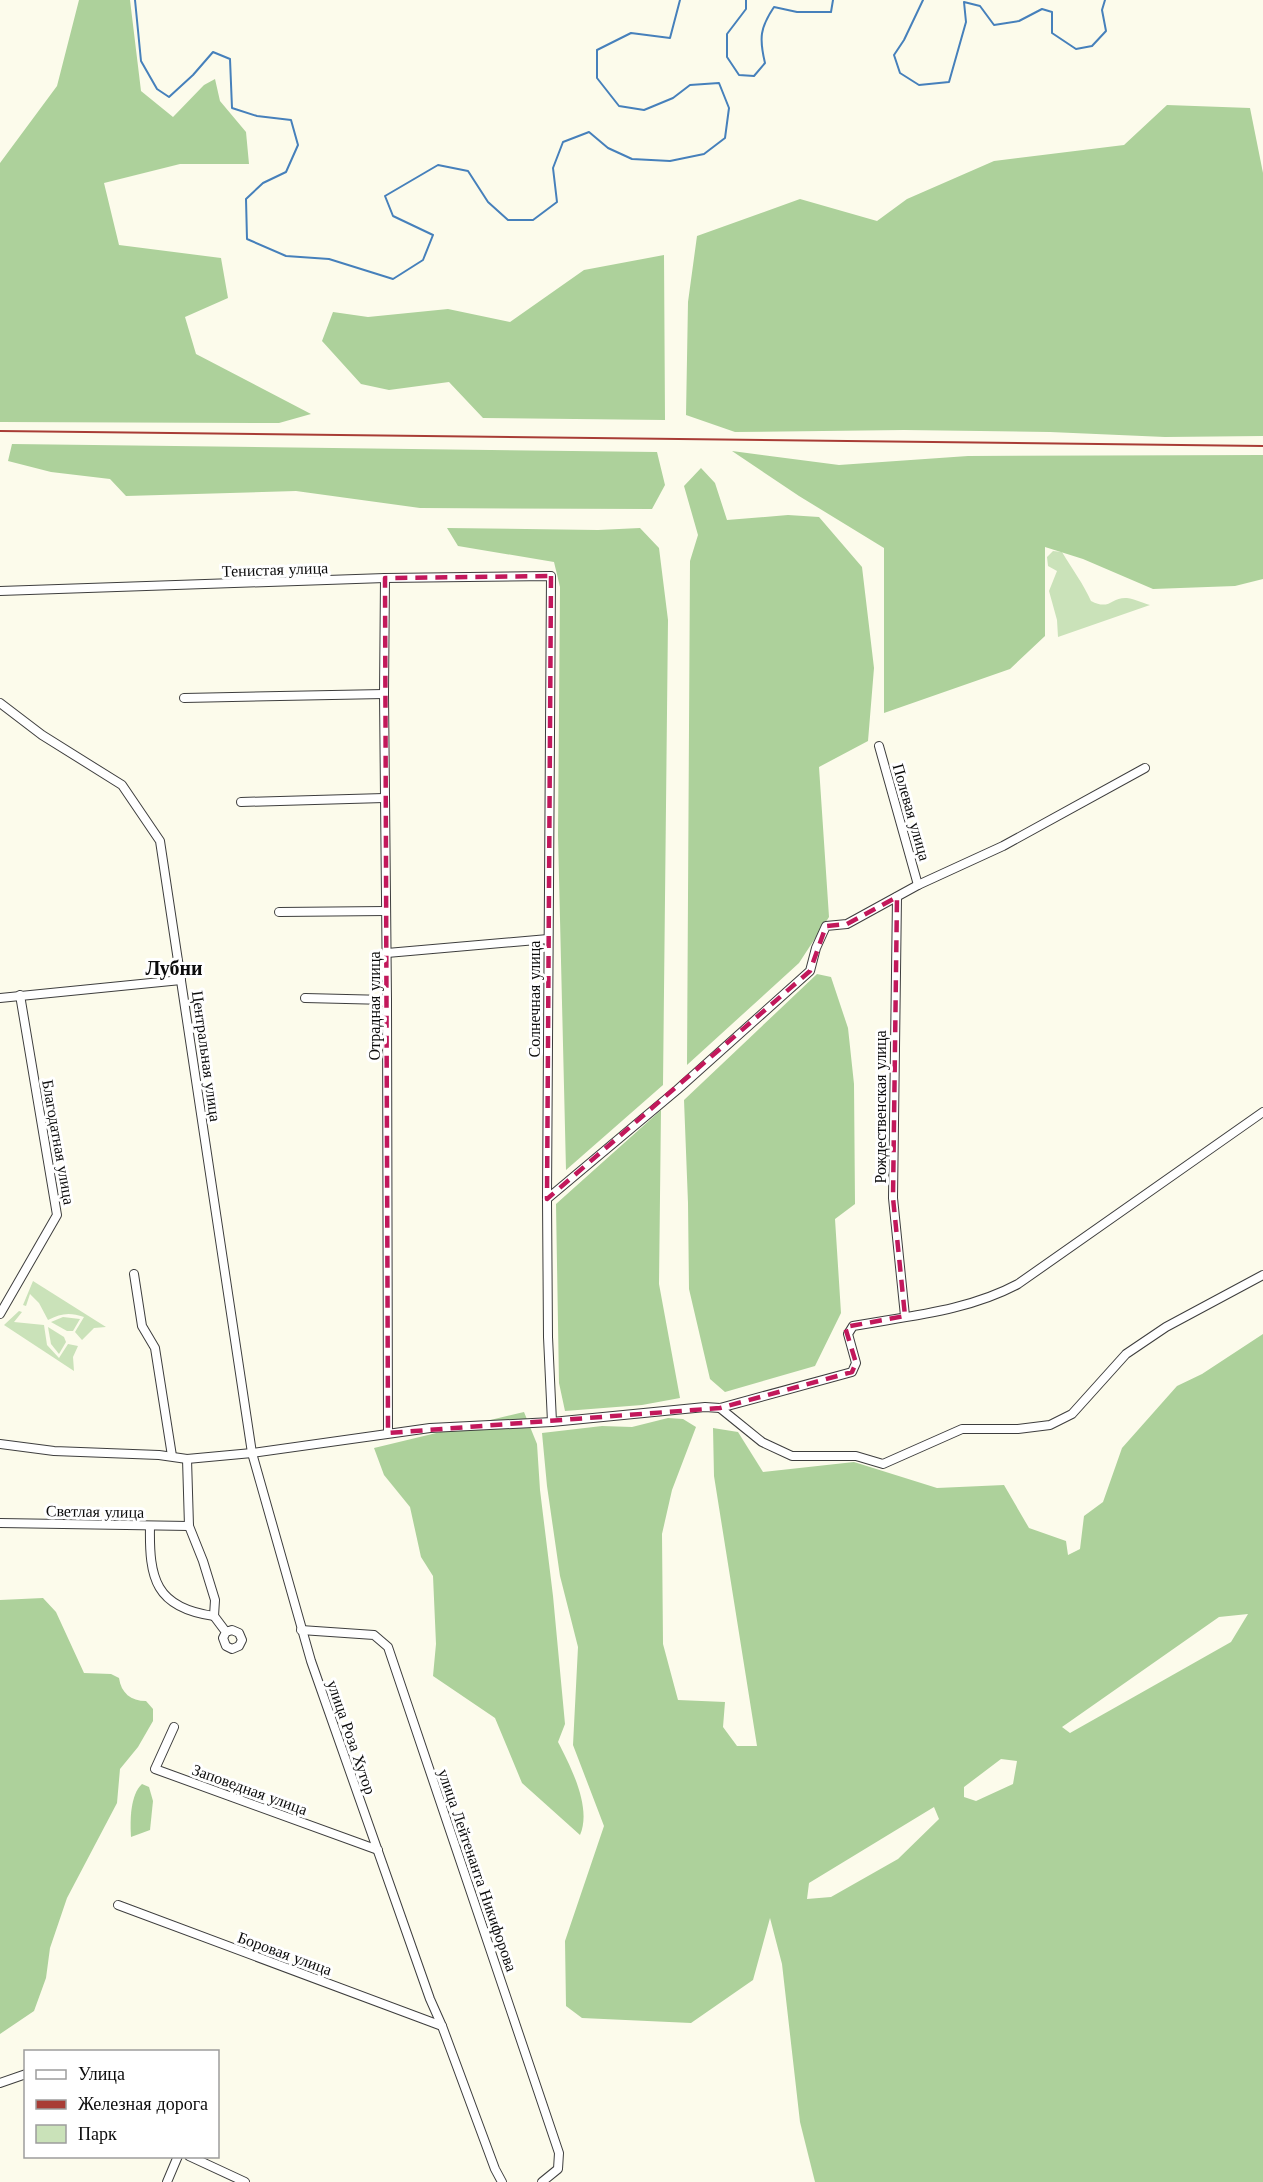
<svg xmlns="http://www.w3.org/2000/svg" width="1263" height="2182" viewBox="0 0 1263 2182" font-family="'Libre Baskerville',serif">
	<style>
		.green { fill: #cae2b9 }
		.forest { fill: #add19b; fill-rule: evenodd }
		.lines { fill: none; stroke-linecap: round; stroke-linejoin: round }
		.stream { stroke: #4680bb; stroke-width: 2 }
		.minor-casing { stroke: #3e3e3e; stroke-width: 10 }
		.minor { stroke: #fff; stroke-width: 8 }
		.rail { stroke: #a83c35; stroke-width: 2 }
		.marked { fill: none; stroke: #c2185b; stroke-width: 4.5; stroke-dasharray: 12 8; stroke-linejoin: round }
		.labels { text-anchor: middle; stroke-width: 6; stroke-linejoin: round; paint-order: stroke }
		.street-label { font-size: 16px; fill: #0b0b0b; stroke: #fff }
		.quarter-label { font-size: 20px; font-weight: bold; fill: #0b0b0b; stroke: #fff }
	</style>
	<rect width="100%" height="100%" fill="#fcfbeb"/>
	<!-- green -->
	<g class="green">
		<path d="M1053 551 1062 552C1072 569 1083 583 1091 601 1110 611 1111 597 1127 598 1135 599 1143 603 1150 605L1058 637 1057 620 1049 591 1057 571 1048 566 1047 557Z"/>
		<path d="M33 1281 106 1327 94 1328 82 1340 75 1332 84 1317C70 1312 61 1313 48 1320L39 1303 30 1294 26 1306 23 1305Z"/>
		<polygon points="19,1311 22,1312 14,1322 44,1325 47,1345 59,1358 68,1344 78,1346 73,1357 74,1371 4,1325"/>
		<polygon points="63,1317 80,1319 73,1331 67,1331 51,1322"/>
		<polygon points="48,1327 64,1337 66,1342 59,1354 51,1344"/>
	</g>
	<!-- forest -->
	<g class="forest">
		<polygon points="79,0 130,0 141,91 173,117 204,85 215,79 220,101 246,132 249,164 180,164 104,183 119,245 221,258 228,298 185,317 196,354 311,414 279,423 0,422 0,163 57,86"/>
		<polygon points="1167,105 1250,108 1263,173 1263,436 1165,437 1050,432 904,430 735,432 686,415 688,302 697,236 800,199 877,221 907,199 994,161 1124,145"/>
		<polygon points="664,255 665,420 483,418 449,382 389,390 361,384 322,341 333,312 368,317 448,309 510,322 584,270"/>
		<polygon points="12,444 657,452 665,485 652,509 420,508 296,491 126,496 110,479 51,472 8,461"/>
		<polygon points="732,451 839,465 968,456 1263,455 1263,579 1235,586 1153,589 1083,559 1045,547 1045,636 1010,669 884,713 884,548 799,496"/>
		<polygon points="701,468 715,483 727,520 788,515 819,517 862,567 874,668 868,741 819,767 829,917 799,963 687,1065 690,561 698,535 684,486"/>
		<polygon points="447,528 598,530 640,528 659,548 668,620 663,1085 566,1170 558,835 560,587 554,562 458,546"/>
		<polygon points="817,974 831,977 848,1028 854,1084 855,1204 835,1219 841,1313 815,1366 725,1392 710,1379 689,1289 688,1203 684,1100"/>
		<polygon points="661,1110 659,1284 680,1398 642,1405 565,1411 559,1383 556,1204"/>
		<path d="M1263 1334V2182H815L800 2122 782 1964 770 1918 753 1980 691 2023 582 2018 566 2006 565 1941 604 1826 573 1745 578 1647 560 1576 547 1486 542 1433 602 1426 632 1427 668 1418 683 1419 696 1427 672 1490 662 1534 663 1644 678 1700 725 1702 723 1727 737 1746H757L714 1476 713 1428 738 1432 763 1472 854 1462 937 1488 1004 1485 1029 1528 1066 1541 1068 1555 1080 1549 1084 1516 1103 1502 1122 1448 1177 1386 1202 1374ZM1248 1614 1231 1642 1070 1733 1062 1727 1219 1617ZM1001 1759 1017 1761 1013 1784 976 1801 964 1797V1787ZM934 1807 939 1819 898 1859 831 1897 807 1899 809 1883Z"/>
		<path d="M524 1412 537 1444 540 1490 553 1596 565 1724 558 1742C571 1767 592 1808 580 1835L522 1783 495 1718 433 1676 436 1644 433 1576 421 1557 410 1507 384 1475 374 1448Z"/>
		<path d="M43 1598 56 1612 84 1673 111 1674 119 1678C121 1693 131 1701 146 1701L153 1709V1721L138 1747 120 1769 117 1803 67 1898 50 1948 46 1978 34 2011 0 2034V1600Z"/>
		<path d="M142 1784 149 1787 153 1801 150 1830 131 1837C130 1821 130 1795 142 1784Z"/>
	</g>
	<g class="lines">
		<!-- stream -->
		<g class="stream">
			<polyline points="135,0 141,61 157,89 169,97 193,75 213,52 230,59 232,108 257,116 291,120 298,145 286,172 263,183 246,199 247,239 286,256 329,259 393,279 423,260 433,235 393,216 385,196 438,165 468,171 488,202 508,220 533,220 557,202 553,168 563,142 589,132 608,148 632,159 670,161 704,154 725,138 729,108 719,83 690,85 673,98 644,110 619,106 597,78 597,50 631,33 670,38 680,0"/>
			<path d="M746 0V9L727 34V57L739 75 754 76 765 63C759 38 760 28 774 7L797 12H831L833 0"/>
			<polyline points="923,0 904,40 894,55 900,73 919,85 949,82 966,22 964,2 980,6 994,25 1019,21 1042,9 1052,12 1052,33 1076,49 1092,46 1106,31 1102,10 1105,0"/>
		</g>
		<defs>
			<g id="minor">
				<polyline points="385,578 384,694 387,1000 388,1433"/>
				<polyline points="0,591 385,578 551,576 547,1199 548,1337 552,1422"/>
				<polyline points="184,698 384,694"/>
				<polyline points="0,703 42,735 122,785 160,841 252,1453 311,1661 430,1999 442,2026 495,2169 502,2182"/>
				<polyline points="879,746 918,885"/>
				<polyline points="241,802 384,798"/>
				<polyline points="897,897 893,1198 905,1316"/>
				<polyline points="279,912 386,911"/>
				<polyline points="387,953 548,939"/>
				<polyline points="0,998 181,980"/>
				<polyline points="305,998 387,1000"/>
				<polyline points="547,1199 677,1090 810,971 816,948 826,926 847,924 918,885 1003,846 1145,768"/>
				<polyline points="134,1274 142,1326 155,1348 172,1456"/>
				<polyline points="0,1314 57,1215 20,995"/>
				<polyline points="720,1408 762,1442 792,1456 856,1456 883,1464 962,1429 1018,1429 1050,1425 1072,1414 1126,1354 1166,1327 1263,1275"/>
				<path d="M0 1444 54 1451 159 1455 187 1459 252 1453 430 1428 552 1422 705 1407 720 1408 852 1372 856 1363 848 1334 853 1326C908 1316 968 1311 1018 1284L1263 1112"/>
				<polyline points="187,1459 189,1526 203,1561 215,1600 214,1616 226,1632 223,1638 226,1646 232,1649 239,1646 242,1640 239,1633 232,1630 226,1632"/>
				<polyline points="0,1523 189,1526"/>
				<path d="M150 1526C149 1578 155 1608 214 1616"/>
				<polyline points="301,1630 374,1635 388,1647 559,2153 558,2169 542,2182"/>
				<polyline points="174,1727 155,1769 378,1850"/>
				<polyline points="118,1905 442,2026"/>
				<polyline points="0,2083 26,2074"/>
				<polyline points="189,2156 245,2182"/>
				<polyline points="167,2182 178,2156"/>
			</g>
		</defs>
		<!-- minor casing -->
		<use href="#minor" class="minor-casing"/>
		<!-- minor -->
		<use href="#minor" class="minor"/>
		<!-- rail -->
		<polyline class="rail" points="0,431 1263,446"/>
	</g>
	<!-- marked area -->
	<path class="marked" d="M551 576 547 1199 810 971 826 926 847 924 897 897 893 1198 905 1316 845 1327 856 1363 852 1372 720 1408 388 1433 385 578Z"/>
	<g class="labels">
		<!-- street labels -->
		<g class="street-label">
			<text transform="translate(275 569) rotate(-2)" y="6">Тенистая улица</text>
			<text transform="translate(912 812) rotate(74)" y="6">Полевая улица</text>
			<text transform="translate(534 999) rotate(-90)" y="6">Солнечная улица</text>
			<text transform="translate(374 1006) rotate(-90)" y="6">Отрадная улица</text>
			<text transform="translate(207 1056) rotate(82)" y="6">Центральная улица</text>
			<text transform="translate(880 1107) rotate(-90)" y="6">Рождественская улица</text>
			<text transform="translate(59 1142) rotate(80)" y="6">Благодатная улица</text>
			<text transform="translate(95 1511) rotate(1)" y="6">Светлая улица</text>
			<text transform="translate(352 1737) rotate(71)" y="6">улица Роза Хутор</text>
			<text transform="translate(250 1789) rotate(20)" y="6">Заповедная улица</text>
			<text transform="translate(478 1870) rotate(71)" y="6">улица Лейтенанта Никифорова</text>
			<text transform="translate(285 1953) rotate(20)" y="6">Боровая улица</text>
		</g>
		<!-- quarter labels -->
		<g class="quarter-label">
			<text x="174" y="975">Лубни</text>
		</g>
	</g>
	<!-- legend -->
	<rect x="24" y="2050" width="195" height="108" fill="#ffffff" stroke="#9d9d9d" stroke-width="1.5"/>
	<rect x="36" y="2070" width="30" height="9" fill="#ffffff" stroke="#9d9d9d" stroke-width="1.5"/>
	<text x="78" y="2080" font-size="18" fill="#0b0b0b">Улица</text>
	<rect x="36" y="2100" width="30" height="9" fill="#a83c35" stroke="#9d9d9d" stroke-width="1.5"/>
	<text x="78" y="2110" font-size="18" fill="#0b0b0b">Железная дорога</text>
	<rect x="36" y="2125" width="30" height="18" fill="#cae2b9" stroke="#9d9d9d" stroke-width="1.5"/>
	<text x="78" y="2140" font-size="18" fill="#0b0b0b">Парк</text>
</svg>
